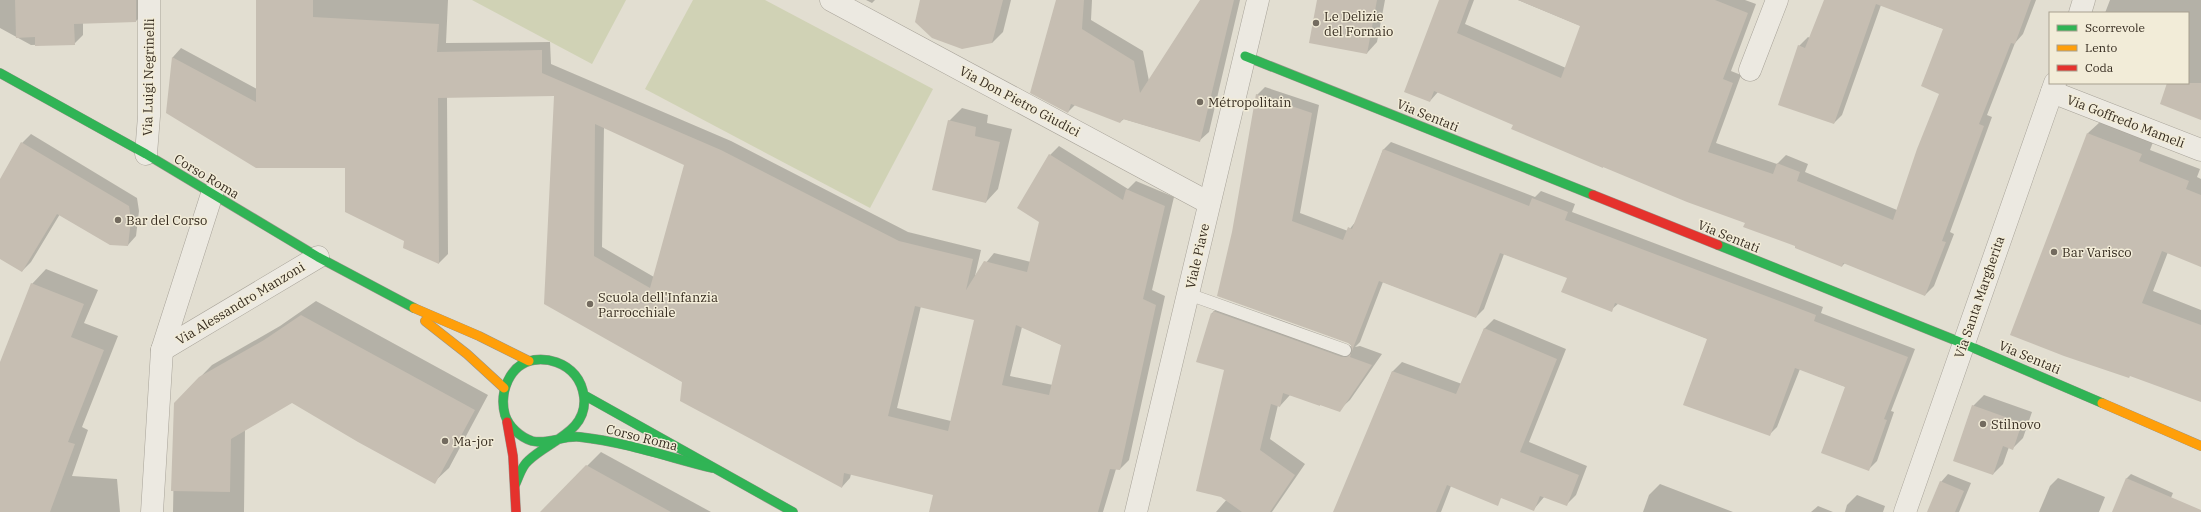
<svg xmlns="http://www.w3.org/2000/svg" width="2201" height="512" viewBox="0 0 2201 512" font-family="'IBM Plex Serif',serif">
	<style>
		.grass { fill: #d0d2b5 }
		.shadow { fill: #0003; fill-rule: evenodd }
		.building { fill: #c6beb2; fill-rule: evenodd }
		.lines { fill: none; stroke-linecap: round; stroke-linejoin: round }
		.lane-casing { stroke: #a8a399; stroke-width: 13 }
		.street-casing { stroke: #a8a399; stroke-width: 23 }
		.fast-casing { stroke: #989389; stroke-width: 10 }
		.slow-casing { stroke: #989389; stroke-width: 10 }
		.jam-casing { stroke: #989389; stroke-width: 10 }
		.lane { stroke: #ece9e1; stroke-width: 12 }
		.street { stroke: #ece9e1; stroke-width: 22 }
		.fast { stroke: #30b455; stroke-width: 9 }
		.slow { stroke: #ff9f0a; stroke-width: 9 }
		.jam { stroke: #e5322d; stroke-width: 9 }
		.poi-dot { fill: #736b5f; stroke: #f2ecd8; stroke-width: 1.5 }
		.labels { text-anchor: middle; stroke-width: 3; stroke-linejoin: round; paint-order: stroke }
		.poi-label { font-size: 13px; fill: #372d21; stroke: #f2ecd8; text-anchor: start }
		.street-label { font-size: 13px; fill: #372d21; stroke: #f2ecd8 }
	</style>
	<rect width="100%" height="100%" fill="#e2ded1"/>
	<!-- grass -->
	<g class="grass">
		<polygon points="472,0 626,0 592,64"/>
		<polygon points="693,0 765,0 933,89 870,208 645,89"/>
	</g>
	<!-- shadow -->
	<g class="shadow">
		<polygon points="0,0 145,0 145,12 136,21 83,22 83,35 74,44 31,45 0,28"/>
		<path d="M257 0H448L446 43 550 42 551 64 731 141 908 232 981 250 975 276 994 253 1031 262 1040 221 1050 155 1059 146 1128 189 1136 181 1174 197 1152 290 1165 296 1129 460 1120 469H1116L1103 512H930L934 494 851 474 850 478 842 487 683 382 545 303 555 95 447 97 448 254 439 263 405 240 346 167 167 112 173 57 181 48 257 89ZM604 127 685 164 654 277 602 247ZM921 306 975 319 951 421 897 408ZM1022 327 1062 345 1053 385 1010 376Z"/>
		<polygon points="866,0 875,0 872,3"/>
		<polygon points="921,0 1011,0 1003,32 992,43"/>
		<polygon points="1057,0 1092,0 1091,20 1143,51 1149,81 1201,0 1240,0 1209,132 1199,141 1124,119 1120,122 1076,104 1068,112"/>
		<polygon points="1318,0 1385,0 1377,42 1367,53"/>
		<polygon points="1440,0 1474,0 1465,24 1566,68 1581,26 1518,0 1745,0 1756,4 1731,71 1741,75 1716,143 1777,164 1786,155 1808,164 1805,172 1897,210 1940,93 1944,29 1881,5 1842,115 1834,123 1799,46 1808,37 1810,38 1825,0 2036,0 2023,34 2015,43 1987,115 1992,117 1950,232 1954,234 1934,286 1925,295 1845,263 1842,266 1746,222 1438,92 1430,101"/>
		<polygon points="2110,0 2201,0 2201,119 2168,83 2188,83 2188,13 2105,13"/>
		<polygon points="1265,87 1319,105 1300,213 1348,231 1357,220 1383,150 1391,142 1535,197 1541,191 1575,204 1572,212 1823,307 1821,313 1915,349 1891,411 1894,412 1877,461 1869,469 1846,387 1800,369 1777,427 1769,435 1708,339 1619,303 1611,310 1568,277 1504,254 1484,309 1476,317 1383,282 1360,342 1355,347 1360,346 1382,354 1350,400 1339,410 1290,395 1280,406 1278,405 1270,439 1305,464 1272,512 1216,512 1228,498 1226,369 1212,313 1225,301 1353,347 1233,233 1257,95"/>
		<polygon points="962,108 988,115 987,123 1012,129 998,189 986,202 949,121"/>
		<polygon points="2100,122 2153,142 2150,150 2200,169 2197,177 2201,179 2201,266 2168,252 2153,291 2201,310 2201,401 2131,375 2088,133"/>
		<polygon points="31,134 137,198 139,211 136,236 128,245 60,214 31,262 22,271 0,258 0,188 22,143"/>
		<polygon points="46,269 98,290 84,323 118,336 82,427 88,430 72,476 117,479 120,512 0,512 0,364 32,284"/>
		<polygon points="316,301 488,395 449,468 434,482 292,402 245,429 244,512 173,512 175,403 212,365 280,326"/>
		<polygon points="1494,319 1566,349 1529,442 1587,466 1576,495 1566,505 1545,496 1534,509 1491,492 1451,486 1441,512 1335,512 1392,372 1402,362 1462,384 1484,329"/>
		<polygon points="1984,395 2032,412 2023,438 2012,449 2009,447 2003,464 1993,474 1973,406"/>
		<polygon points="601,452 711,512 552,512 559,494"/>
		<polygon points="1948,474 1971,483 1959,512 1928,512 1941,482"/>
		<polygon points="2131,474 2173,493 2165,512 2113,512 2127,478"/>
		<polygon points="2058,478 2105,497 2099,512 2039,512 2050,486"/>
		<polygon points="1660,484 1733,512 1643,512 1649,495"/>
		<polygon points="1857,495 1885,506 1883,512 1845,512 1847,505"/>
		<polygon points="1818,506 1833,512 1811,512"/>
	</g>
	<!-- building -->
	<g class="building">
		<polygon points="15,0 136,0 136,22 74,24 75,45 35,46 35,37 16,38"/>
		<path d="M256 0H313V17L439 24 437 52 542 50V73L721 150 899 241 973 259 966 290 984 261 1027 272 1039 222 1017 208 1049 154 1123 200 1126 189 1165 206 1143 299 1156 305 1120 470 1110 469 1098 512H929L933 495 844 473 842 488 680 401 682 382 544 304 554 96 438 98 439 264 403 248 404 241 345 212V168H256L166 113 172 57 256 102ZM595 124 684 165 650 288 594 256ZM915 306 974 320 948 431 888 416ZM1016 325 1061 345 1049 395 1002 385Z"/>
		<polygon points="920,0 1003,0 992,43 962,49 932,38 915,22"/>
		<polygon points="1056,0 1084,0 1082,29 1134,61 1140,93 1200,0 1234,0 1200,142 1123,119 1120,123 1071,104 1068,113 1030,93"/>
		<polygon points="1317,0 1377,0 1367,54 1309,43"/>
		<polygon points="1439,0 1469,0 1457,33 1561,78 1580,26 1518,0 1715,0 1748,13 1723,79 1733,83 1708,152 1773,174 1777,163 1800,172 1797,181 1893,220 1917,149 1939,94 1921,86 1943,29 1876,4 1834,124 1778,105 1798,45 1805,48 1824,0 2031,0 2015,44 2011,43 1979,124 1984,126 1942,241 1946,242 1925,296 1843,263 1842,267 1795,248 1795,246 1743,227 1745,223 1687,202 1603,167 1603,168 1511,129 1513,125 1434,91 1430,102 1404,92"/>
		<polygon points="2167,83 2201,83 2201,120 2160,104"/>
		<polygon points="1256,94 1312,113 1292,221 1343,240 1348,227 1352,229 1383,149 1529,206 1532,198 1568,212 1565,220 1816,315 1814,321 1908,357 1884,419 1887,420 1869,471 1821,453 1845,387 1795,368 1770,436 1683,405 1707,339 1615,303 1612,312 1561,292 1567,278 1500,253 1476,318 1379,281 1352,351 1351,345 1348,343 1217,296 1232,232"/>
		<polygon points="948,120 976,127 975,136 1000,142 986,203 932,190"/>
		<polygon points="2087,133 2142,154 2139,161 2189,181 2186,189 2201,195 2201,267 2162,251 2142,303 2201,325 2201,402 2130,376 2129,378 2064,356 2010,335"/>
		<polygon points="21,142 129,206 131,220 128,246 110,245 57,214 22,272 0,259 0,179"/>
		<polygon points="31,283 84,304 71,337 104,350 68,442 75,444 50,512 0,512 0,362"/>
		<polygon points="1213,311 1342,357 1347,357 1351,354 1350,357 1372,365 1340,412 1320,405 1320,406 1283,393 1280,407 1271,404 1260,450 1295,475 1270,512 1242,512 1221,497 1196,491 1224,370 1196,362 1211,313 1213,314"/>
		<polygon points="301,315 475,410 435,484 358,442 292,403 231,439 230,492 171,491 174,403 199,377 264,340"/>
		<polygon points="1484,328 1557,359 1520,452 1579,475 1567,506 1540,496 1534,511 1501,498 1498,506 1447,485 1436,512 1333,512 1392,371 1456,394"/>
		<polygon points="1972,405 2022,423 2013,450 2003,446 1993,475 1953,461"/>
		<polygon points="586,465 671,512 540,512"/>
		<polygon points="2126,478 2201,510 2201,512 2112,512"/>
		<polygon points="1940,481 1964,491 1955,512 1927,512"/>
	</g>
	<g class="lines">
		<defs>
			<polyline id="lane" points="1188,294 1345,350"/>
			<g id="street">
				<polyline points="831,0 1209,203"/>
				<polyline points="2080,13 2084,0"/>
				<polyline points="1750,70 1777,0"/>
				<polyline points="2052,92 2201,150"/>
				<polyline points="146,154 149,116 149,0"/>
				<polyline points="162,350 318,257"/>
				<polyline points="152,512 162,350 212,194"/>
				<polyline points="1136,512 1258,0"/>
				<polyline points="1905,512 2055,83"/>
			</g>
			<g id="fast">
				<polyline points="1245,56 1593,195"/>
				<polyline points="0,73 146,154 318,257 414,308"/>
				<polyline points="1718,245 1962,343 2102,403"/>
				<polyline points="584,395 793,512"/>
				<path d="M515 485C519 477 521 467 528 461 548 441 588 432 584 397 583 389 580 381 575 375 565 363 549 358 534 360 509 364 499 393 505 415 509 427 520 437 532 441 548 445 564 435 580 437 625 442 668 457 712 468"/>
			</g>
			<g id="slow">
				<polyline points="414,308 479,336 529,361"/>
				<polyline points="425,321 467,354 504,388"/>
				<polyline points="2102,403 2201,446"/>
			</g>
			<g id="jam">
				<polyline points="1593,195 1718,245"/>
				<polyline points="507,422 513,456 516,512"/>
			</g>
		</defs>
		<!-- lane casing -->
		<use href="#lane" class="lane-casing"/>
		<!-- street casing -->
		<use href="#street" class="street-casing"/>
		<!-- fast casing -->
		<use href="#fast" class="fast-casing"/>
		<!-- slow casing -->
		<use href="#slow" class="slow-casing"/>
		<!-- jam casing -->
		<use href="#jam" class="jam-casing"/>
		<!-- lane -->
		<use href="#lane" class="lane"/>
		<!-- street -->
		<use href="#street" class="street"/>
		<!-- fast -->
		<use href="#fast" class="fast"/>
		<!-- slow -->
		<use href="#slow" class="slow"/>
		<!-- jam -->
		<use href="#jam" class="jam"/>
	</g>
	<!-- markers -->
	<g class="poi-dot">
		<circle cx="1316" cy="23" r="4"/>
		<circle cx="1200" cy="102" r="4"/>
		<circle cx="118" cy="220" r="4"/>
		<circle cx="2054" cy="252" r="4"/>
		<circle cx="590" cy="304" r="4"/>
		<circle cx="1983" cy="424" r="4"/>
		<circle cx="445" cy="441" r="4"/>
	</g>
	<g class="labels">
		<!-- poi labels -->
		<g class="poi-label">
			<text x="1324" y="21">Le Delizie<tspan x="1324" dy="15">del Fornaio</tspan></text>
			<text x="1208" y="107">Métropolitain</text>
			<text x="126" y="225">Bar del Corso</text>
			<text x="2062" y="257">Bar Varisco</text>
			<text x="598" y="302">Scuola dell'Infanzia<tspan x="598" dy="15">Parrocchiale</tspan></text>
			<text x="1991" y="429">Stilnovo</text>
			<text x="453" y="446">Ma-jor</text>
		</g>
		<!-- street labels -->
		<g class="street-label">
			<text transform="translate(148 77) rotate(-89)" y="5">Via Luigi Negrinelli</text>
			<text transform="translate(1020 101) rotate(28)" y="5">Via Don Pietro Giudici</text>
			<text transform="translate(1428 115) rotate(22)" y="5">Via Sentati</text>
			<text transform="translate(2126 121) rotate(21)" y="5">Via Goffredo Mameli</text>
			<text transform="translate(207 176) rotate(31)" y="5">Corso Roma</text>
			<text transform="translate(1729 236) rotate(22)" y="5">Via Sentati</text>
			<text transform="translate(1197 256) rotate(-77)" y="5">Viale Piave</text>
			<text transform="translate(1979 297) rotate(-71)" y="5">Via Santa Margherita</text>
			<text transform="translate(240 303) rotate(-31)" y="5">Via Alessandro Manzoni</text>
			<text transform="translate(2030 357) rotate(23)" y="5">Via Sentati</text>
			<text transform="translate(642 437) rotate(14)" y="5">Corso Roma</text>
		</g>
	</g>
	<!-- legend -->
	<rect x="2049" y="12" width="140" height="72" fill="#f2ecd8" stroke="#a7a08f"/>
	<rect x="2057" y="25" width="20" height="6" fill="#30b455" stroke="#a7a08f"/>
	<text x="2085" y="32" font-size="12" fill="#372d21">Scorrevole</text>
	<rect x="2057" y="45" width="20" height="6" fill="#ff9f0a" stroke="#a7a08f"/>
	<text x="2085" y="52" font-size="12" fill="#372d21">Lento</text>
	<rect x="2057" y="65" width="20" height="6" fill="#e5322d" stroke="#a7a08f"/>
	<text x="2085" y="72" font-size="12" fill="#372d21">Coda</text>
</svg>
